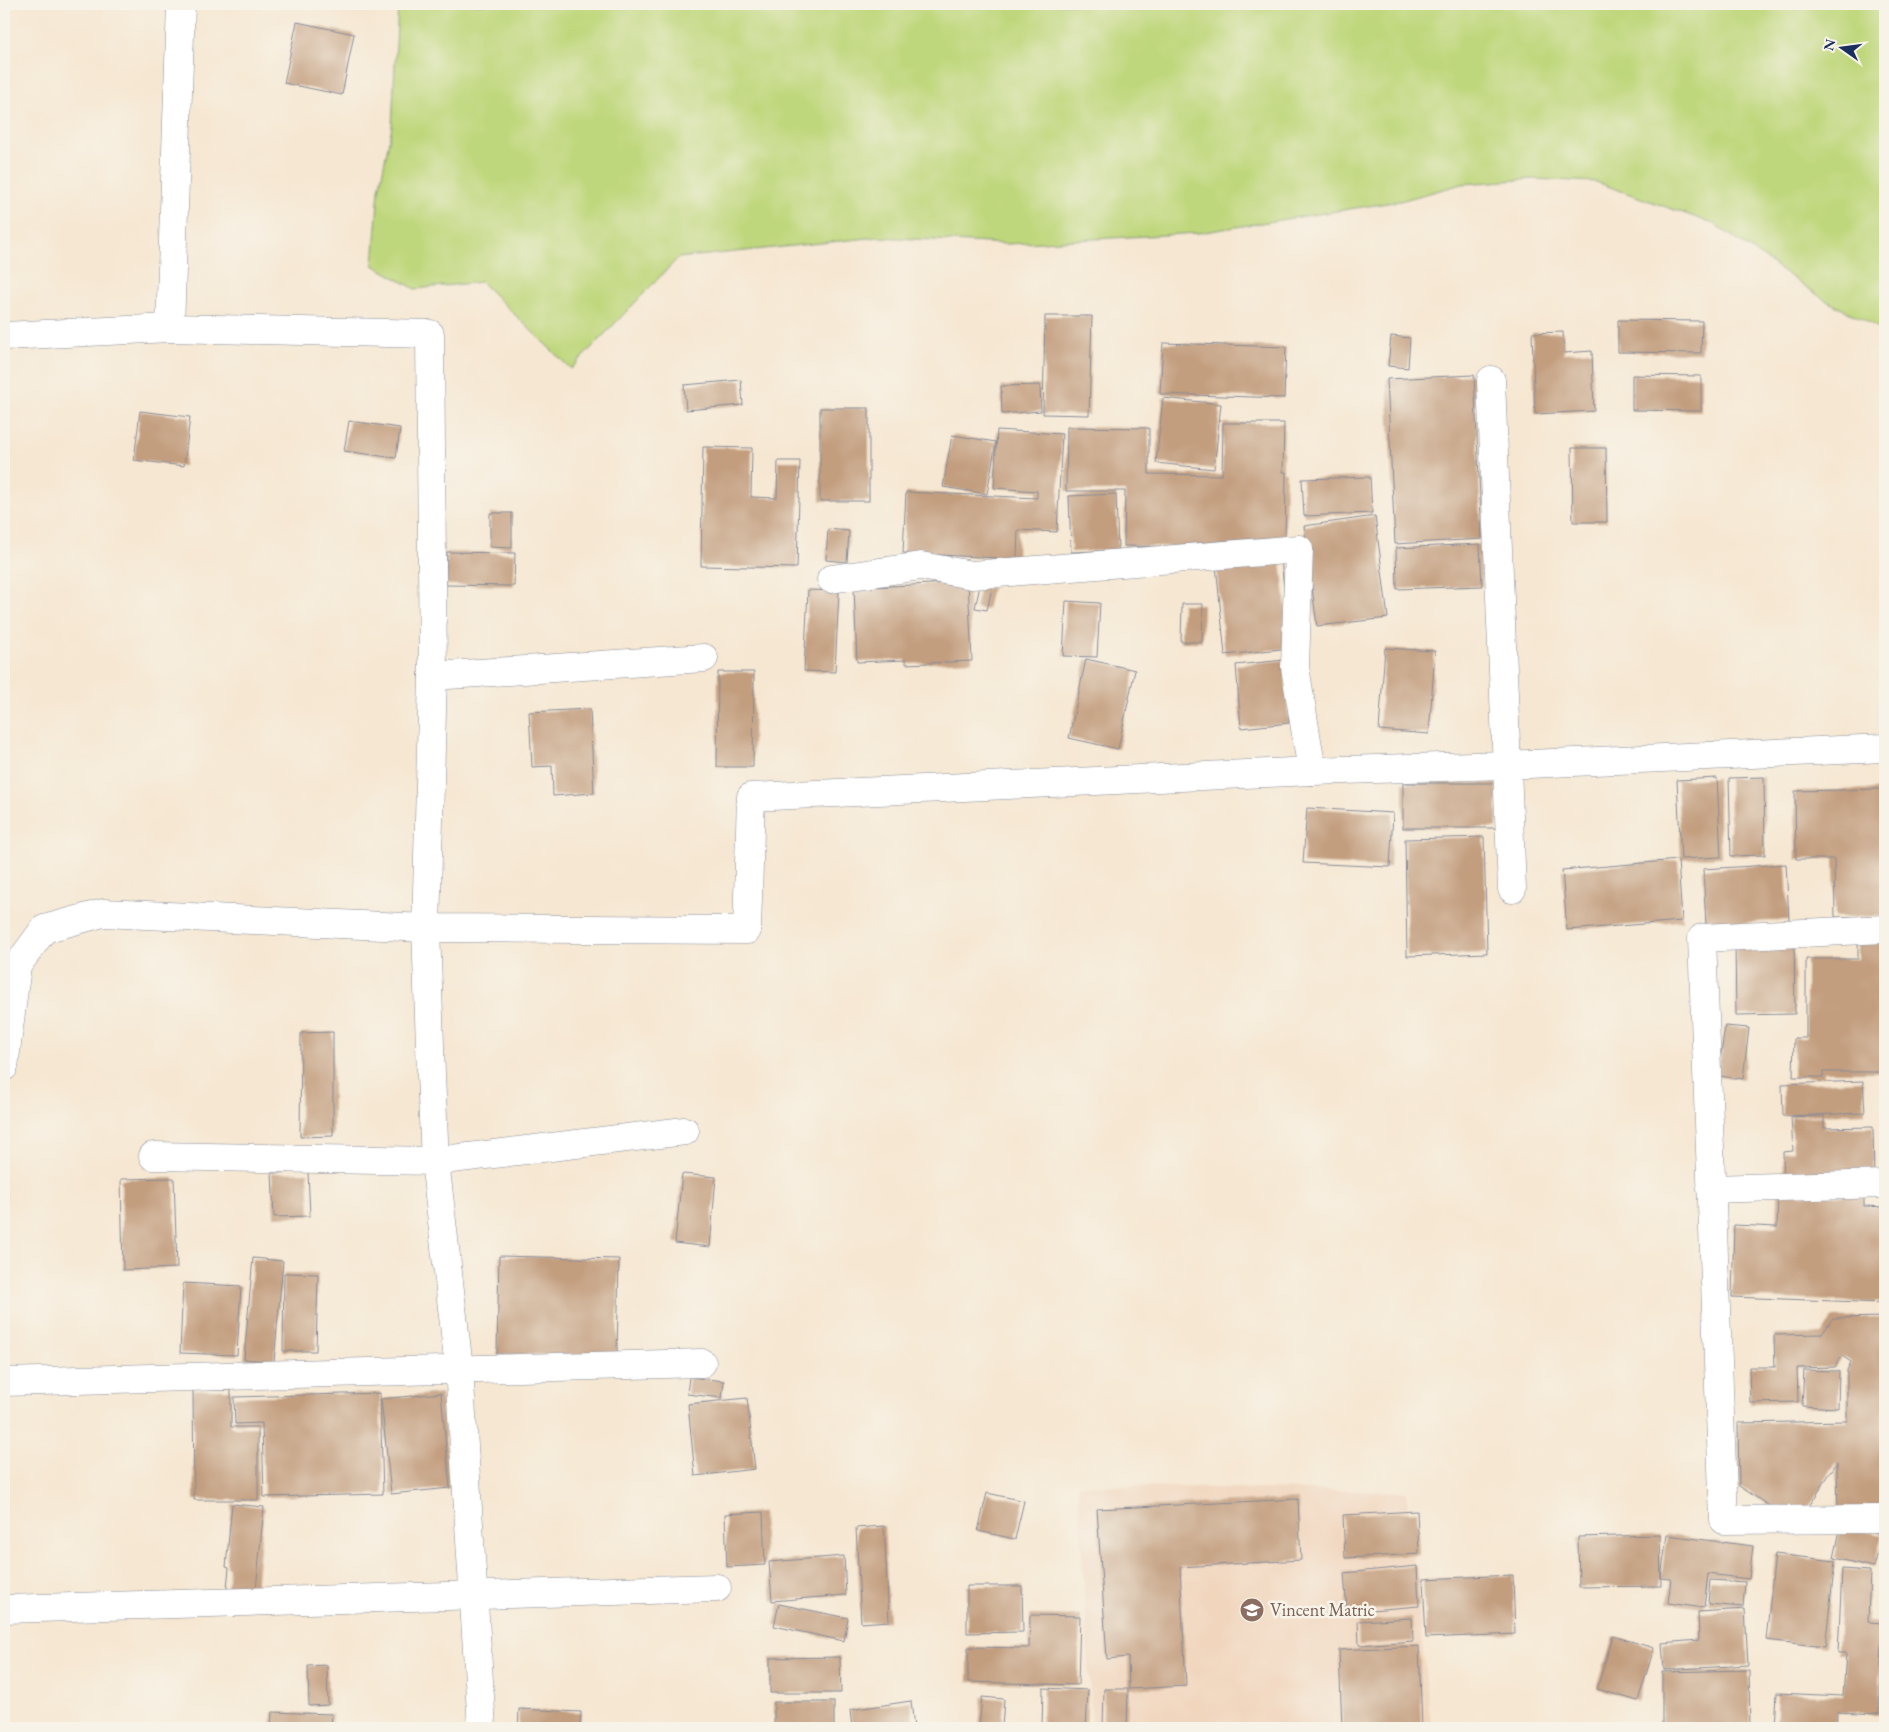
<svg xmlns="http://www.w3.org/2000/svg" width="1889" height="1732" viewBox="0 0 1889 1732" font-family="'EB Garamond',serif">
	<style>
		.built { fill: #f1d5bd }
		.green { fill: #bfd77b; stroke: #6d836c }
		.building { fill: #c29d7e }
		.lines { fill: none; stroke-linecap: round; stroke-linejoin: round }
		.minor-casing { stroke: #888b98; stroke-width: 29 }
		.minor { stroke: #fff; stroke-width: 28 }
		.labels { text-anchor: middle; stroke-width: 5; stroke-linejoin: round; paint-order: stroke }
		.education-label { font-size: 18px; fill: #785e54; stroke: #f7f3e8; text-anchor: start }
	</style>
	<rect width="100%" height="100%" fill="#f7f3e8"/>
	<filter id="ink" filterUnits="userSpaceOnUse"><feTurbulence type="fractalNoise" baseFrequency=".02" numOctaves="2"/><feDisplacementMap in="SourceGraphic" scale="10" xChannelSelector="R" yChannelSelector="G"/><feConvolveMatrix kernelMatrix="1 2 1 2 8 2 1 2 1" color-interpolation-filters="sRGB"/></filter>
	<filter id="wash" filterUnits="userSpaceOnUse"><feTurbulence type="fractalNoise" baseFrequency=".0096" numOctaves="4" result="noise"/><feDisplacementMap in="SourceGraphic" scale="20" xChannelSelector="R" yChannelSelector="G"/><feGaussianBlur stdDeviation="1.12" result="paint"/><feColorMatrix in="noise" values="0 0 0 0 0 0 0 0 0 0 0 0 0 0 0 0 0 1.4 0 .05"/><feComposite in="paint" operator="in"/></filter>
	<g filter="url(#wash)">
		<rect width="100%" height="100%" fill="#f6e7d2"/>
		<!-- built -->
		<polygon class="built" points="1078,1485 1406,1492 1431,1728 1092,1728"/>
		<!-- green -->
		<polygon class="green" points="398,4 1885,4 1885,331 1825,300 1714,224 1596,182 1533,179 1462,184 1400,201 1198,233 1007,244 878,237 678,258 571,369 481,282 415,289 373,265 379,190 392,126"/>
		<g id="blocks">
			<!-- building -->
			<g class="building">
				<polygon points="297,22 354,34 342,95 284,83"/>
				<polygon points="1045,316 1092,316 1089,415 1043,414"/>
				<polygon points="1618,320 1702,321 1701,353 1618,352"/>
				<polygon points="1563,332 1564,353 1592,351 1594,411 1535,414 1532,333"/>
				<polygon points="1391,336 1410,338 1408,368 1388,366"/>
				<polygon points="1163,343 1286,347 1284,398 1160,394"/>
				<polygon points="1474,375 1482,539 1395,544 1387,379"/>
				<polygon points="1632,375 1701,376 1701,411 1632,410"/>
				<polygon points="741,380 743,405 686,410 684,385"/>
				<polygon points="1040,385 1041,411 1002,414 1001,386"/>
				<polygon points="1163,398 1221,404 1214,469 1156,463"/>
				<rect x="820" y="408" width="49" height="93"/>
				<polygon points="140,411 190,417 184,466 134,460"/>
				<polygon points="349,421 400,428 396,458 344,451"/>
				<polygon points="1223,423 1284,423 1283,472 1286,472 1285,548 1124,546 1125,491 1066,491 1067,427 1149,428 1149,474 1222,475"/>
				<polygon points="997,430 1062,434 1057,532 1018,530 1017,559 903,553 906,492 1037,498 1037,491 994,488"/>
				<polygon points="952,435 996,442 987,494 943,487"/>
				<polygon points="703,447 752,448 751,497 777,498 778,461 800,461 797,568 701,566"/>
				<polygon points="1572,448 1606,448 1607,522 1573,522"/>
				<polygon points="1370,477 1372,513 1304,516 1302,479"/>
				<polygon points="1116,494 1118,550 1071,552 1069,496"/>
				<polygon points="490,513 512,513 512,548 490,547"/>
				<polygon points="1375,516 1388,618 1317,626 1304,526"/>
				<polygon points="828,529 849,531 847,562 826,560"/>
				<polygon points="1480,544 1482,586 1397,589 1396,548"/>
				<polygon points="447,552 515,553 514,586 446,585"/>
				<polygon points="1281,559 1290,648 1225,655 1216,565"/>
				<polygon points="968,582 972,661 906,664 906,660 857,662 854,588"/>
				<polygon points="980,586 992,588 987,610 975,608"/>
				<polygon points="808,590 839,591 835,672 804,671"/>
				<polygon points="1066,601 1100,603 1097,657 1063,656"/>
				<polygon points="1182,604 1203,604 1202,642 1181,642"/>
				<polygon points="1385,648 1435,651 1429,734 1379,730"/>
				<polygon points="1086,659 1135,670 1118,749 1069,738"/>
				<polygon points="1284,660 1289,723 1241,728 1236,665"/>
				<polygon points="718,672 754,672 753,767 717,767"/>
				<polygon points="590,709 594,793 553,796 552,766 532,767 529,712"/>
				<polygon points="1882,768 1885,768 1885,916 1835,917 1834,859 1796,859 1795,791 1883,789"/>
				<polygon points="1764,777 1765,855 1731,856 1729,778"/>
				<polygon points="1717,778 1721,857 1681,859 1677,780"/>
				<rect x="1403" y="783" width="94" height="45"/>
				<polygon points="1307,808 1393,813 1390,867 1303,863"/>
				<polygon points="1484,837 1487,953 1407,956 1405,839"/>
				<polygon points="1678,860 1682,921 1567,930 1562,870"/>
				<polygon points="1786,864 1789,920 1706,925 1703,869"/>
				<polygon points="1858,932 1885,933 1885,1072 1823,1072 1823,1077 1793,1077 1794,1038 1806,1038 1806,959 1858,959"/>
				<polygon points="1794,942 1795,1014 1736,1015 1735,943"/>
				<polygon points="1725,1026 1749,1028 1743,1079 1718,1076"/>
				<polygon points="333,1032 333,1136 300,1137 301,1033"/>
				<polygon points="1863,1081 1865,1113 1783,1116 1782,1084"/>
				<polygon points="1824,1116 1824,1128 1873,1127 1874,1178 1784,1181 1783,1152 1793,1151 1791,1117"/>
				<polygon points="308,1172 310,1216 274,1217 272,1173"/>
				<polygon points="682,1174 716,1177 710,1247 675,1243"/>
				<polygon points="174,1178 177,1268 123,1270 121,1179"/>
				<polygon points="1778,1194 1864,1196 1864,1206 1885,1207 1885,1303 1732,1297 1734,1225 1777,1227"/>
				<polygon points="499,1256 619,1259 617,1356 497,1354"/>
				<polygon points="253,1258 283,1261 274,1362 244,1359"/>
				<polygon points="284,1273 318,1274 316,1351 283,1351"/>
				<polygon points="183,1283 241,1286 237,1355 180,1353"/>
				<polygon points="1885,1317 1885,1471 1882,1477 1885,1477 1885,1516 1838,1517 1837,1462 1803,1516 1786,1517 1739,1486 1738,1423 1847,1421 1847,1370 1851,1362 1842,1356 1835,1367 1797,1368 1798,1402 1750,1403 1749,1367 1775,1367 1774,1335 1822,1334 1833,1318"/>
				<polygon points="1804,1370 1839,1371 1838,1408 1802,1406"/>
				<polygon points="689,1377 724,1381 722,1398 687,1394"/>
				<polygon points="193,1390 231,1390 231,1427 258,1427 258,1500 194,1500"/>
				<polygon points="380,1393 383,1494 264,1497 262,1423 235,1424 234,1397"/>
				<polygon points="441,1393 450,1488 391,1494 381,1399"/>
				<polygon points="747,1398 755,1469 695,1476 688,1404"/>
				<polygon points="987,1493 1024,1501 1015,1539 978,1531"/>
				<polygon points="1298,1499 1301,1560 1180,1567 1186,1686 1129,1689 1128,1657 1107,1659 1097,1509"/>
				<polygon points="232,1504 264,1507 255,1600 226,1598 229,1568 226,1567"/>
				<polygon points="1417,1511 1419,1554 1345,1558 1343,1515"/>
				<polygon points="763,1512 765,1565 727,1567 725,1514"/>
				<polygon points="884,1526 889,1621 861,1623 856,1528"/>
				<polygon points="1841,1526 1882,1535 1874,1567 1834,1558"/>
				<polygon points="1660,1535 1661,1586 1579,1587 1578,1537"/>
				<polygon points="1667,1535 1753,1546 1749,1579 1708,1574 1704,1608 1668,1603 1671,1579 1661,1578"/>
				<polygon points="1775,1554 1835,1561 1825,1647 1766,1640"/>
				<polygon points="844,1556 846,1595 772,1601 769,1562"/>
				<polygon points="1417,1566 1419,1606 1347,1612 1344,1573"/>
				<polygon points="1842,1569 1870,1571 1868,1622 1883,1623 1879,1714 1837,1712 1836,1728 1775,1728 1777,1693 1843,1696 1846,1653 1838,1653"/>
				<polygon points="1513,1575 1515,1634 1426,1638 1423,1579"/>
				<polygon points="1710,1580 1745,1582 1743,1607 1708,1604"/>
				<polygon points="967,1586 1022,1586 1023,1632 967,1633"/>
				<polygon points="779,1604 848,1618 844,1641 774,1626"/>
				<polygon points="1745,1609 1748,1665 1664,1670 1662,1643 1699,1640 1698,1612"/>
				<polygon points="1030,1615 1080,1616 1078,1685 968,1682 968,1647 1029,1648"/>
				<polygon points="1412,1618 1413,1641 1359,1645 1358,1621"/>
				<polygon points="1613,1636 1654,1648 1638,1701 1597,1689"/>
				<polygon points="1419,1646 1422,1728 1342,1728 1339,1650"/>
				<polygon points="840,1657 841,1693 770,1693 770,1658"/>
				<polygon points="327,1665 328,1705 309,1706 308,1666"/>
				<polygon points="1749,1670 1750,1728 1662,1728 1662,1672"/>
				<polygon points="1043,1688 1088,1690 1086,1728 1042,1728"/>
				<polygon points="1104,1689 1128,1689 1127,1728 1103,1728"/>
				<polygon points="982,1697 1004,1699 1002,1728 979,1728"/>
				<polygon points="911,1701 914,1728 852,1728 850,1710"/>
				<rect x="774" y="1702" width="60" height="26"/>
				<polygon points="519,1709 581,1712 580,1728 518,1728"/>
				<polygon points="272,1712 332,1714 331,1728 271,1728"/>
			</g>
		</g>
	</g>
	<g filter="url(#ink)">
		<use href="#blocks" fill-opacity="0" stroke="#888b98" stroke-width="1"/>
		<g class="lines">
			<defs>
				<g id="minor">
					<polyline points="170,328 181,4"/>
					<polyline points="4,336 170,328 430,334 433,676 426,928 431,1075 435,1161 459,1368 482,1728"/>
					<polyline points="1491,380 1512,889"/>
					<polyline points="831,579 921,566 972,575 1299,549 1295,667 1312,771"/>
					<polyline points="433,676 704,658"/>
					<polyline points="1885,929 1702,938 1724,1520 1885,1519"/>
					<polyline points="4,1067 17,966 44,929 103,913 426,928 747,930 751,797 1312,771 1505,765 1885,748"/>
					<polyline points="153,1156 435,1161 685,1131"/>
					<polyline points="1711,1189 1885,1184"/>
					<polyline points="4,1382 702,1363"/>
					<polyline points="4,1609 717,1588"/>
				</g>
			</defs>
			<!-- minor casing -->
			<use href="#minor" class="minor-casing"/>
			<!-- minor -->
			<use href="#minor" class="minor"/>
		</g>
	</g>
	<!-- icons -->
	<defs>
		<symbol id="school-disc" viewBox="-11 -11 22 22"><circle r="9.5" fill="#8d6e63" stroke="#f7f3e8"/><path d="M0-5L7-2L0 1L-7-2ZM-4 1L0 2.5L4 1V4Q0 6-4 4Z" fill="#fff"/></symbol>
	</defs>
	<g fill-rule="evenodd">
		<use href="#school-disc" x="1238" y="1596" width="28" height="28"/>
	</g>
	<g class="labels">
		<!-- education labels -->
		<g class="education-label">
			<text x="1270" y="1616">Vincent Matric</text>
		</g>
	</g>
	<!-- margin -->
	<rect width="1889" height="1732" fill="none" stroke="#f7f3e8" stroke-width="20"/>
	<!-- north arrow -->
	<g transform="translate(1842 48) rotate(284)" stroke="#f7f3e8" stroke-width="4" paint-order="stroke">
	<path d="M0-4L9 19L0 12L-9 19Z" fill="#1b2f5e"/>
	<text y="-8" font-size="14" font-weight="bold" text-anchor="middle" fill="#1b2f5e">N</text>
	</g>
</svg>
